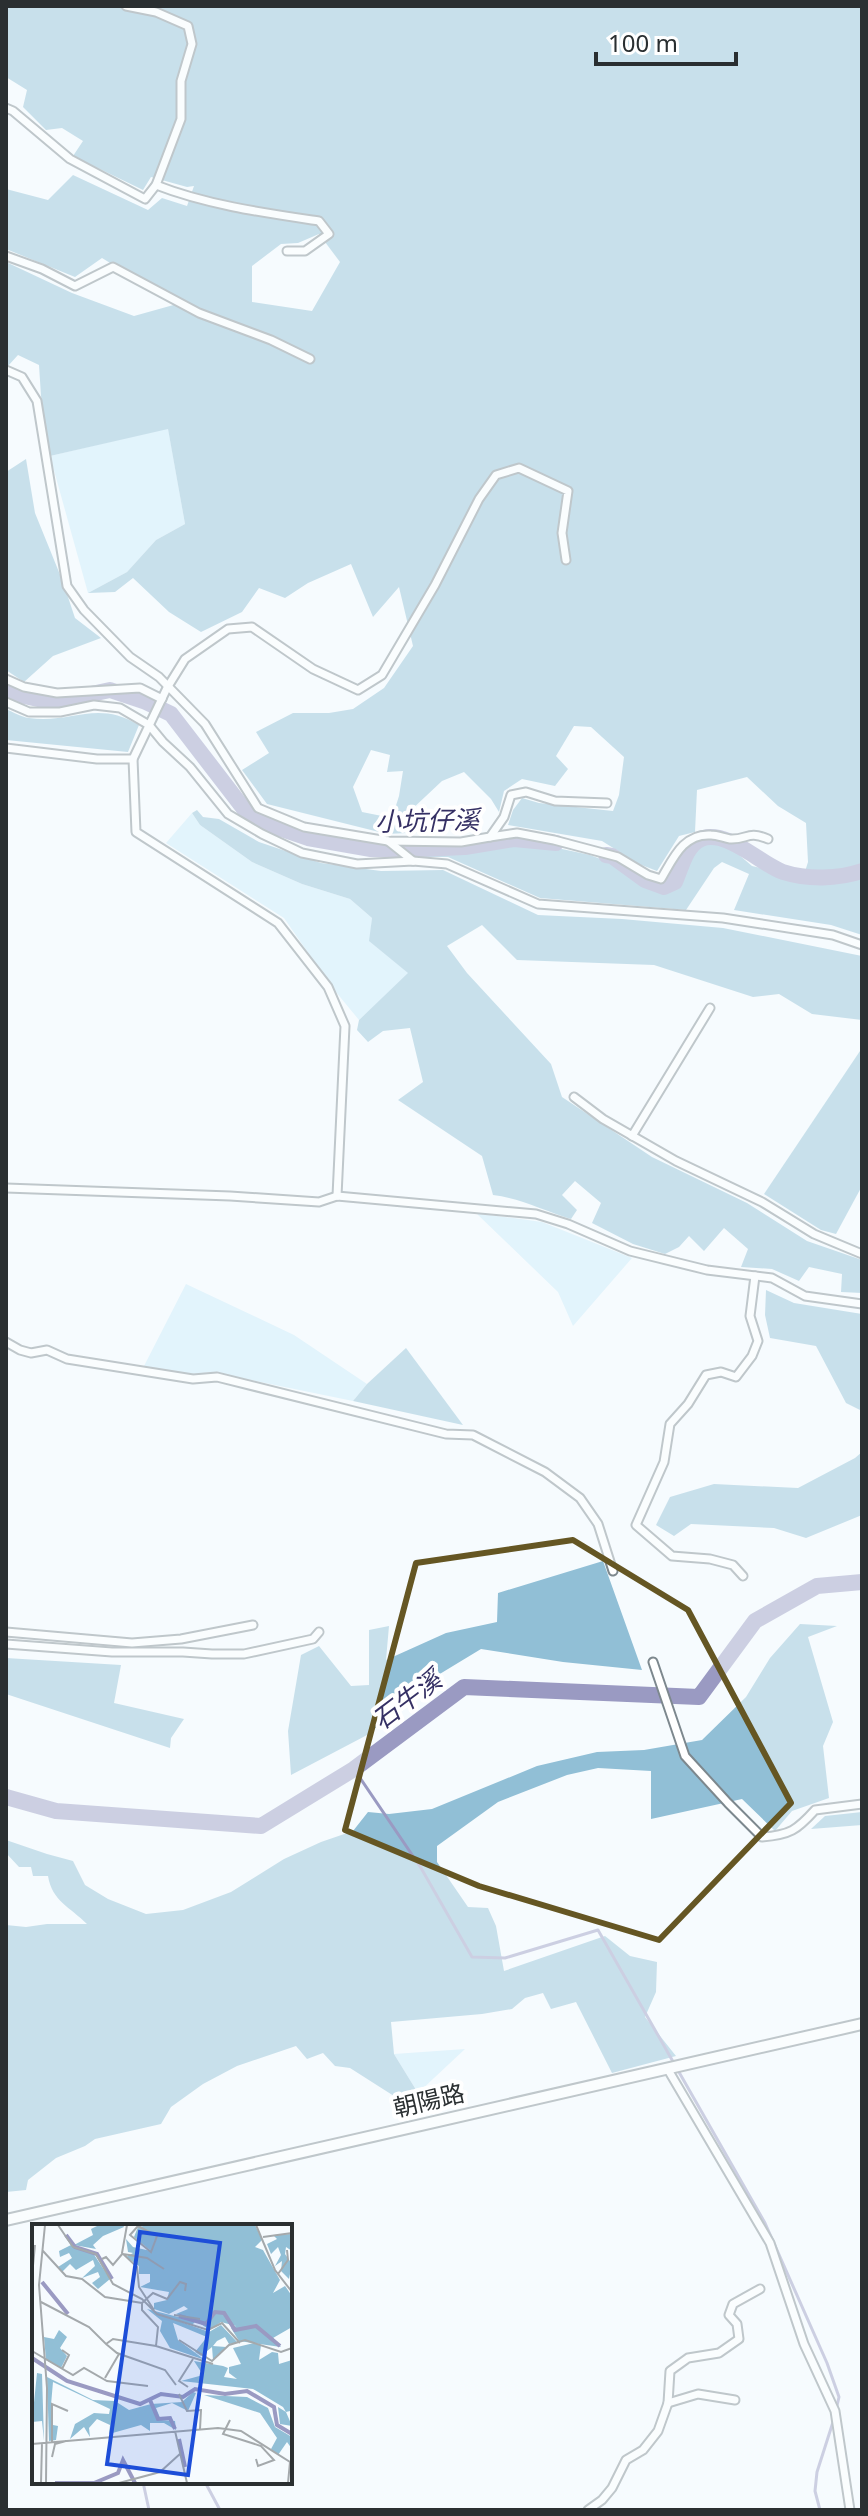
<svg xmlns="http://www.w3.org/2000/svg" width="868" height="2516" viewBox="0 0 868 2516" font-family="'Noto Sans','Noto Sans TC',sans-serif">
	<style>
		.green { fill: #cbeafa }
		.forest { fill: #91bfd6; fill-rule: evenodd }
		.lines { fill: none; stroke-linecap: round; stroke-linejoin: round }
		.stream { stroke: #9a9ac2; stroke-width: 3 }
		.river { stroke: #9a9ac2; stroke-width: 16 }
		.minor-casing { stroke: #7d888e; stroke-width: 11 }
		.secondary-casing { stroke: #7d888e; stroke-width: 14 }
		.minor { stroke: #fff; stroke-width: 7 }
		.secondary { stroke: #fff; stroke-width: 10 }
		.marked { fill: none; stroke: #655623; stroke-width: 6; stroke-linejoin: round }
		.labels { text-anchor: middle; stroke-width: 8; stroke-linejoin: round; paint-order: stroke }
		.street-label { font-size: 24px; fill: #2a2f31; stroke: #fff }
		.water-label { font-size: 26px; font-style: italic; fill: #353064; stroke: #fff }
		.inset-river { fill: none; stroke: #9a9ac2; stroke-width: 4 }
		.inset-road { fill: none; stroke: #a4a9ac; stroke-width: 2 }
		.view { fill: #1d4ed8; fill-opacity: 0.15; stroke: #1d4ed8; stroke-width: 4 }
		.inset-edge { fill: none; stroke: #2a2f31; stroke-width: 4 }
	</style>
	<rect width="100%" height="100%" fill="#f6fbfe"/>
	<!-- green -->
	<g class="green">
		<polygon points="168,428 185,524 156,540 127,572 88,593 50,456"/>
		<polygon points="192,813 200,825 252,862 302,884 350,899 372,918 370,941 409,973 359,1020 331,986 284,918 166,843"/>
		<polygon points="476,1213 542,1222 632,1258 573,1326 558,1292"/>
		<polygon points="186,1284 294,1335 367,1384 353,1401 212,1372 189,1375 144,1366"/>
		<polygon points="465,2049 418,2093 394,2054"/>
	</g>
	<!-- forest -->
	<g class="forest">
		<path d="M6 6H862V935L831 925 734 910 749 874 722 862 714 868 686 910 540 898 448 857H416L415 849 520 840 590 855 614 864 643 877 657 888 667 886 687 850 697 844 709 843 731 848 752 866 803 878 808 862 806 823 778 806 747 777 697 790 695 832 679 836 657 871 639 864 602 841 508 825 513 810 522 798 539 803 613 811 619 795 624 757 591 727 574 726 556 756 568 769 555 786 522 779 504 791 499 812 491 799 464 772 442 781 409 812 426 832 387 834 267 804 242 770 269 753 256 732 293 713H329L353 709 384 688 413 646 399 587 373 617 351 564 308 583 285 598 259 588 242 612 201 632 169 612 133 578 115 592 88 593 127 572 156 540 185 524 168 429 50 456 41 396 39 365 18 355 8 366 6 365V262L72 293 134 316 177 304 102 258 75 277 6 249V189L48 200 73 175 148 210 162 198 187 206 194 186 187 187 151 177 143 190 73 156 83 141 62 128 46 130 23 107 27 90 6 77ZM319 234 340 262 312 311 252 302V266L281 244 298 243ZM371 750 390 755 387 772 403 771 399 796 392 818 362 812 353 787Z"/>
		<polygon points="26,459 35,513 63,582 75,618 101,638 53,656 24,682 6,670 6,472"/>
		<path d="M6 709C13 712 21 717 29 718 72 724 96 699 139 725L128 752 6 740Z"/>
		<path d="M197 810 203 817 219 819 259 842 321 863 381 871 443 870 538 915 622 919 723 928 862 956V1020L812 1014 779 994 753 997 654 965 517 960 482 925 447 946 467 973 551 1064 562 1097 652 1157 747 1203 807 1241 862 1260V1293L841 1292 842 1274 809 1267 799 1281 772 1269 741 1267 748 1249 724 1228 704 1251 689 1236 679 1247 665 1254 633 1244 592 1223 601 1203 575 1181 562 1195 577 1210 571 1219C545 1211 520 1198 493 1195L482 1156 398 1100 423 1082 410 1028 383 1031 368 1042 357 1030 359 1020 408 973 369 941 372 918 350 899 302 884 252 862 200 825 192 813Z"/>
		<polygon points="862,1048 862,1186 836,1234 821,1230 764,1194"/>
		<polygon points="766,1290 794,1303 862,1314 862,1411 846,1403 816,1346 770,1338 765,1315"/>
		<polygon points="406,1348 463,1425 353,1401 367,1384"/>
		<polygon points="862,1452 862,1515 806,1538 774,1528 691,1524 674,1536 656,1525 670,1497 714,1484 798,1488 855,1458"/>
		<polygon points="603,1561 642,1670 563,1662 481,1649 415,1689 369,1734 291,1775 288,1731 301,1655 319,1646 351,1686 369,1685 369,1630 389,1626 386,1660 446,1633 497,1622 498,1593"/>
		<path d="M800 1624 837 1626 808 1637 833 1722 823 1746 829 1798 792 1811 775 1831 742 1799 651 1819V1771L598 1768 567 1775 498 1802 437 1846V1862L468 1907 488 1908 496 1926 504 1971 605 1936 630 1956 657 1962 656 1992 645 2017 676 2056 612 2073 576 2002 551 2009 543 1993 525 1998 512 2009 482 2014 391 2022 394 2054 418 2093 408 2105 350 2068 335 2066 323 2053 307 2059 296 2046 237 2066 203 2084 171 2107 161 2124 95 2139 85 2146 56 2158 28 2180 26 2190 6 2192V1925L26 1927 47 1924H87C70 1907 52 1901 48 1876H33L31 1867H19L6 1853V1840L47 1854 73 1861 85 1885 108 1899 146 1914 183 1910 231 1892 284 1859 321 1842 353 1831 368 1812 389 1814 432 1809 537 1766 597 1752 644 1750 702 1740 746 1697 770 1658Z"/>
		<polygon points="6,1658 121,1665 114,1703 184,1719 171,1738 170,1748 6,1694"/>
		<polygon points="862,1812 862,1825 811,1829 825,1816"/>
	</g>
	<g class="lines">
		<!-- stream -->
		<g class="stream">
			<polyline points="354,1769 421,1868 472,1957 505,1958 598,1930 765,2223 827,2363 839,2397 836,2410"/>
			<polyline points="143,2482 149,2510"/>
			<polyline points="205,2482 220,2510"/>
			<polyline points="820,2510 815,2491 817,2472 833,2422"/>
		</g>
		<!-- river -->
		<g class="river">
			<polyline points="6,692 38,699 68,699 110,690 146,702 171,714 244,809 267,824 308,838 371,849 397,850 465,847 514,839 556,843"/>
			<path d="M606 855 612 856 645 880 664 887 675 882C679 873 682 862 687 853 710 811 758 864 783 872 808 880 838 879 862 871"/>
			<polyline points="6,1797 56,1811 261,1826 354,1769 464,1687 699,1697 755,1621 817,1586 862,1582"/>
		</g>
		<defs>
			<g id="minor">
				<polyline points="6,108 13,111 70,159 145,199 156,185 181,119 181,81 192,44 188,26 156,12 126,6"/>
				<path d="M156 185C207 205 265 213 319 221L329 234 305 251H287"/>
				<polyline points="6,256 42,269 75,286 113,267 199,313 271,340 310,359"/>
				<polyline points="6,370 22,377 37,401 67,586 84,610 130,657 159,677 205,724 258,808 304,827 388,841 461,842 490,837 504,817 511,795 526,792 555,801 607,803"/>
				<polyline points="6,679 24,687 57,693 140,688 162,699"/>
				<polyline points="6,702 29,712 60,712 94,705 120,708 149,725 163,742 190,767 228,814 262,834 302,853 357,864 413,861 447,864 538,904 723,918 833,935 862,945"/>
				<polyline points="6,748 97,759 133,759"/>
				<path d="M490 837 517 833 554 840 618 857 648 875 661 879C673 859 683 833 711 835 717 835 724 838 730 839 748 840 747 830 768 839"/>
				<polyline points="388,841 413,861"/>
				<polyline points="574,1097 603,1119 676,1161 762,1202 814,1234 862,1254"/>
				<polyline points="632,1136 710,1008"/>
				<polyline points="6,1188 230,1196 319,1202 337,1196 536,1214 568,1224 630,1251 707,1270 772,1278 805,1296 862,1304"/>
				<polyline points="337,1196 345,1026 328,987 278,923 136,832 133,759 167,688 185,659 228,629 252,627 313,669 358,690 382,675 435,585 479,499 496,475 519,468 568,491 562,533 566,560"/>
				<polyline points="6,1342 20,1350 31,1353 47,1350 67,1359 193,1379 217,1377 446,1434 473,1435 545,1472 580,1498 598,1524 613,1571"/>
				<polyline points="743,1576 733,1565 710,1559 672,1556 636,1525 664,1462 670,1424 688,1404 706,1375 721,1372 736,1377 752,1356 758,1341 750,1316 755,1276"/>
				<polyline points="6,1632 132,1643 181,1639 253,1625"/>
				<polyline points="6,1644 112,1652 183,1652 212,1654 244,1654 313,1639 319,1632"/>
				<path d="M653 1662 685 1756 728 1803 762 1837C790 1835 797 1830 815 1810L862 1804"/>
				<polyline points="667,2068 770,2243 804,2344 835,2411 850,2510"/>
				<polyline points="668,2403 698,2394 735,2400"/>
				<polyline points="588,2510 602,2500 612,2488 626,2460 643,2450 658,2431 668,2403 670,2371 688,2358 719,2353 739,2339 737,2324 729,2315 733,2304 760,2289"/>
			</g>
			<polyline id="secondary" points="6,2220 862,2024"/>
		</defs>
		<!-- minor casing -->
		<use href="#minor" class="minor-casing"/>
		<!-- secondary casing -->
		<use href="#secondary" class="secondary-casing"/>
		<!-- minor -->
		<use href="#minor" class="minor"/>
		<!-- secondary -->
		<use href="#secondary" class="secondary"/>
	</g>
	<!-- marked area -->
	<path d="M0 0H868V2516H0ZM573 1540 688 1610 791 1803 659 1940 479 1886 345 1830 416 1563Z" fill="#f6fbfe" fill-opacity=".55" fill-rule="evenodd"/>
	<path class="marked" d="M573 1540 688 1610 791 1803 659 1940 479 1886 345 1830 416 1563Z"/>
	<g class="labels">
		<!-- street labels -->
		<g class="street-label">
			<text transform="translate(429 2101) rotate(-13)" y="8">朝陽路</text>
		</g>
		<!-- water labels -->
		<g class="water-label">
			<text transform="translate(427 821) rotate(-1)" y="9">小坑仔溪</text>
			<text transform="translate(407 1700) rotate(-37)" y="9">石牛溪</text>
		</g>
	</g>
	<!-- overview -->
	<g transform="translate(32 2224)">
		<rect width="260" height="260" fill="#f6fbfe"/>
		<path d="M67 1H91L92 3 71 12 61 21 64 25 42 21 61 11 59 5ZM117 1H223L230 16 223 23 231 26 248 56 241 69 253 62 260 72V103L241 114 249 123 207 117 199 104 204 102 189 98 178 106 164 97 160 101 138 94 177 108 189 101 206 119 197 120 193 113 185 117 181 122 194 123 181 136 180 123 169 132 163 128 175 113 141 99 146 116 173 136 138 124 128 107 130 97 115 85 154 95 144 90 156 85 152 82 137 90 122 85V79L135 76 137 68 108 63 118 58V50H107V42L94 33 101 29 96 28 94 15 101 23 119 27 102 13 106 3ZM259 10 260 27 254 23 253 30 260 40 257 55 249 47 250 37 243 42 249 31 246 23 239 30 235 20 245 15 241 11ZM39 21 61 29 78 55 66 65 60 59 68 53 66 48 50 54 63 42 61 36 44 46 38 40 30 48 26 43 40 34 37 29 28 33 27 27ZM27 106 35 113 28 124 35 132 29 144 14 136 12 113 22 115ZM222 119 229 121 227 136 240 128 246 129 247 140 260 136V191L258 187 254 188 260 202 248 200 246 183 254 188 251 183 221 165 149 157 171 151 162 137 191 142 196 144 192 153 205 155 197 149V143L209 140 201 124ZM5 149 10 150 12 217 10 197 0 198ZM15 153 61 176 83 177 97 186 119 180 150 178 161 168 164 169 156 187 140 179 124 184 129 196 143 197 144 206 132 199H118V207L109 201 77 210 78 201 65 195 57 204 58 213 52 203 38 215 43 200 62 189 77 190 78 185 21 158 19 181 21 201 26 202 24 216 17 217ZM172 171 215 173 236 184 243 203 260 213V225L255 218 246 231 239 225 245 214 228 189Z" fill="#91bfd6"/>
		<path class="inset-river" d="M34 11 43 23 65 30 80 55M10 58 36 90M147 92 174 100 183 88 192 89 203 106 224 102 248 122M0 134 35 157 108 180 129 170 151 173 163 165 193 170 215 167 242 183 245 201 260 210M118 176 126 195 138 194 143 205M147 215 153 243M23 259H62L86 249 91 236 103 259"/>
		<path class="inset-road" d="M13 1 7 61 15 164 14 259M26 1 41 23 64 30 81 60 110 75 125 90 176 106 190 99 208 119M95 1 90 29 105 43 107 63 122 86M224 1 243 46 260 68M106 2 125 12 119 28 98 11 106 2 107 1M231 13 260 9M11 27 34 52 50 55 73 73 110 79M91 30 115 34 132 45M70 35 74 33 81 41 91 29M246 50 256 36 255 26M0 52 3 21M9 78 57 103 74 120 81 115 124 122 181 140M142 91 168 95M147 116 180 137 197 121 213 116 249 128 260 124M74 120 85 129 133 146 144 161M124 122 126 103 110 86V79L121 69 135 75 148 58 154 60 153 67M0 127 41 151 52 144 75 157 116 162M30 145 37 131 30 126M73 154 87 130M156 163 147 157 161 135M147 170 155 187 169 186 168 205M198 196 191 210 229 222 242 236 226 242 224 235M143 207 155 259M20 218V180L36 187M0 220 186 204 209 207 258 238 256 259M20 233 23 220 34 217M9 259 10 219M87 259 128 248 149 229"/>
		<path class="view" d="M108 8 188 19 156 251 75 240Z"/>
		<rect width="260" height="260" class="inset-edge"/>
	</g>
	<!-- border -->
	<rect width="868" height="2516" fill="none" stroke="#2a2f31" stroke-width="16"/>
	<!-- scale -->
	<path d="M596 52v12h140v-12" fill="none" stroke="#2a2f31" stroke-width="4"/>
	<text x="608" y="52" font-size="24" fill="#2a2f31" stroke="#ffffff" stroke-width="6" paint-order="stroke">100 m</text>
</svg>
